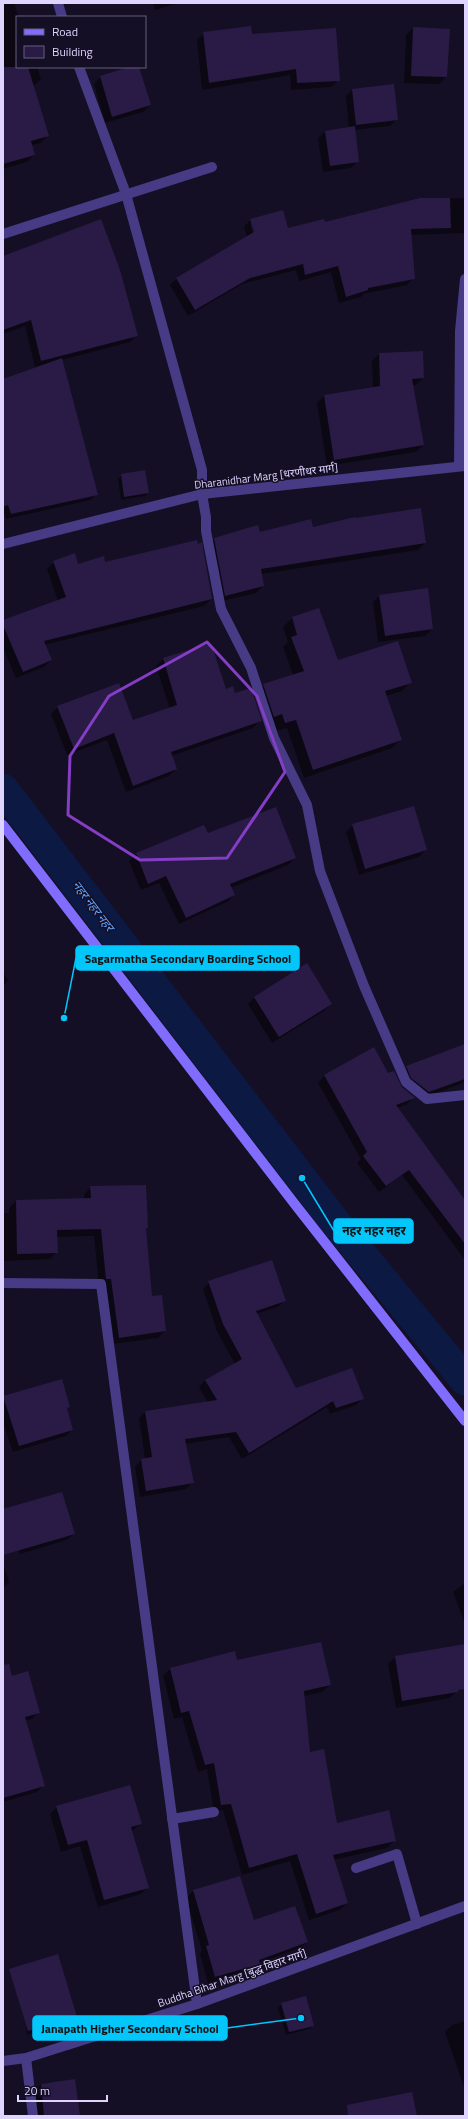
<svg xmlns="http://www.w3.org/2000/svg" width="468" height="2119" viewBox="0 0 468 2119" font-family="'Titillium Web','Noto Sans Devanagari',sans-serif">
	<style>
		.shadow { fill: #0007; fill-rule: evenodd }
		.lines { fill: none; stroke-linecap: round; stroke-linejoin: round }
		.canal { stroke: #0b1943; stroke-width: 31 }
		.building { fill: #291b46 }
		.lane { stroke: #463b84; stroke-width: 10 }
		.street { stroke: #463b84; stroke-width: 10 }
		.secondary { stroke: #806cfd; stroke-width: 10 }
		.marked { fill: none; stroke: #853dc5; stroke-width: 3; stroke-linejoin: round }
		.labels { text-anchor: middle; stroke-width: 3; stroke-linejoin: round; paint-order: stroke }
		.street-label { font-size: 11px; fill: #ded4fe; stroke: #150f25 }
		.water-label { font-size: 12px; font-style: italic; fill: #63a4fd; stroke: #150f25 }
		.leader { fill: none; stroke: #03c6fb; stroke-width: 1.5 }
		.callout-dot { fill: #03c6fb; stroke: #150f25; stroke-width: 1.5 }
		.callout { fill: #03c6fb; stroke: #03c6fb; stroke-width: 1.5 }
		.callout-label { font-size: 12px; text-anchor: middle; font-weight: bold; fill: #111 }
	</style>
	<rect width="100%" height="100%" fill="#150f25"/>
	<!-- shadow -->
	<g class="shadow">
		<polygon points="3,3 14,3 19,17 17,17 17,67 37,67 41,79 33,86 47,136 41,143 31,145 34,155 27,162 3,169"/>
		<polygon points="153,3 179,3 155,10"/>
		<polygon points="413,28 446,77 439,84 404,83 406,35"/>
		<polygon points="204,33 251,35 338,80 332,87 291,90 290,75 202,90 197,40"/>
		<polygon points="132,67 138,67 150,105 143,112 105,123 94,84 100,77"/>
		<polygon points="352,90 397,119 390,126 354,130 358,161 351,168 323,172 318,138 325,132 349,128 346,96"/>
		<path d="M465 198V233L410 235 414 278 407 285 363 294 361 297 339 303 331 272 299 281 296 270 242 284 188 316 170 285 176 279 247 237 244 226 251 220 287 230 324 223 421 199ZM250 223H252L256 237H254Z"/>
		<polygon points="3,256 137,335 130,342 62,360 96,494 91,500 6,519 3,511 3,380 41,366 35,367 25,326 3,334"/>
		<polygon points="465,348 465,411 462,351"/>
		<polygon points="422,352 423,378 416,385 412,385 423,445 416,452 327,466 317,403 324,396 373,388 372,361 379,354"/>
		<polygon points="122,475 148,493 145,496 121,500 118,479"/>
		<polygon points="312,529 425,543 418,550 261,574 263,586 256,593 218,602 208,546 215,539"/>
		<polygon points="54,562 78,565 105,563 211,599 204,606 44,645 51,660 44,667 16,678 3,648 3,621 58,601 47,569"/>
		<polygon points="380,595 432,629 425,636 378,642 373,602"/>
		<polygon points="292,618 338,661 411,682 402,691 386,696 401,739 392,748 304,778 287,728 276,731 255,694 264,685 293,675 283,647 288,642 283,627"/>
		<polygon points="211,644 225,690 235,694 260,721 253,728 171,756 176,769 169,776 126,792 107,740 67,755 51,714 58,707 132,722 170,709 156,666 163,659"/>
		<polygon points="353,825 426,850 419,857 359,875 346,832"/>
		<polygon points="203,826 207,835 295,858 288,865 230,888 234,895 227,902 179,924 159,883 141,890 129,861 136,854"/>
		<polygon points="3,971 8,981 3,986"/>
		<polygon points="254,998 331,1004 324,1011 272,1043 248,1004"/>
		<polygon points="465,1045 465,1082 422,1099 400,1074 407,1067"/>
		<polygon points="373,1049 388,1074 413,1098 407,1104 397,1108 465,1200 465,1260 402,1175 379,1192 357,1163 361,1159 318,1083 324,1076"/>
		<polygon points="91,1187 145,1229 151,1297 165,1331 158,1338 112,1344 99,1286 94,1236 56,1237 57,1252 50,1259 3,1261 3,1213 9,1213 9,1208 16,1201 84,1199 84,1194"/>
		<polygon points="209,1282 285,1300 278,1307 256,1314 296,1389 362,1399 356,1405 330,1414 327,1407 242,1459 229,1437 185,1444 193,1482 186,1489 140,1497 135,1467 141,1460 145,1459 139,1418 146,1411 208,1403 199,1387 205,1380 235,1364 217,1331 203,1289"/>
		<polygon points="61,1380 69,1406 66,1409 72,1430 66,1436 13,1452 3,1423 3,1397"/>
		<polygon points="8,1513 74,1534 67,1540 20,1554"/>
		<polygon points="3,1562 9,1582 3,1588"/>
		<polygon points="465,1583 465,1624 453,1592"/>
		<polygon points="395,1657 457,1691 450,1698 396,1708 388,1664"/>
		<polygon points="236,1661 330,1685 322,1692 304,1696 309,1753 336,1824 395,1840 387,1848 333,1860 347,1903 340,1910 309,1920 290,1861 242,1875 223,1810 214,1812 207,1769 198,1772 182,1717 174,1719 163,1676 171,1668"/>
		<polygon points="3,1679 39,1712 32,1719 25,1721 44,1785 37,1792 3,1802"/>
		<polygon points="57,1807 141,1824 132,1831 148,1887 141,1894 98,1907 80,1846 61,1852 50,1814"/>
		<polygon points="240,1877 253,1921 307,1942 300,1948 259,1963 252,1971 208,1983 200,1954 202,1951 186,1898 193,1891"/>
		<polygon points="20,1972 75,2016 68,2023 27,2035"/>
		<polygon points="282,2004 313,2026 309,2029 286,2035 278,2008"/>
		<polygon points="465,2021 465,2090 445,2032 452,2025"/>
		<polygon points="75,2080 79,2116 34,2116 32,2094 41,2084"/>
	</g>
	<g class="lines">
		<!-- canal -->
		<polyline class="canal" points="3,789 335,1222 465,1380"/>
	</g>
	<!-- building -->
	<g class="building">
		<polygon points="251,26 252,34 336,28 340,81 297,83 296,69 209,83 203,32"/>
		<polygon points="413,27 450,29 447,77 411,76"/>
		<polygon points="3,67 28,67 49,136 31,141 35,155 3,164"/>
		<polygon points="129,67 139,67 151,105 112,117 100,76"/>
		<polygon points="394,84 398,120 356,125 352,89"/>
		<polygon points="355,126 359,162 330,166 325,131"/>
		<polygon points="420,198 450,198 451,228 411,229 415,279 368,288 368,290 346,297 338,266 305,275 303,264 250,278 195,310 176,278 254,232 250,219 283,210 288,228 324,219 325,222"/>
		<polygon points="101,219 120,270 138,336 41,361 31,320 3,330 3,256"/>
		<polygon points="423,351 424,378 412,379 424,445 334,460 324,395 380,386 379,353"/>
		<polygon points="62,358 98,495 11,514 8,505 3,507 3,379"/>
		<polygon points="145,470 149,493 124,497 121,474"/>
		<polygon points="421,508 426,543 261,569 264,586 225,596 214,538 258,525 260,532 311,519 313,527 355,517 356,518"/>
		<polygon points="197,540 198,544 202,542 212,599 44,641 52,660 23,672 3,625 3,620 66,597 53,561 75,553 78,564 104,556 105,562"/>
		<polygon points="428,588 433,629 385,636 379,595"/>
		<polygon points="319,608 338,660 398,641 412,683 385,691 402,740 313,770 296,720 285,723 282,714 274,717 263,684 304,671 291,637 297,635 292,617"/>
		<polygon points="211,643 226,689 233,686 235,693 251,688 262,721 171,752 177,769 133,786 114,733 74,749 57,706 119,683 133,720 177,705 163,658"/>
		<polygon points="414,806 427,850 365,869 352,824"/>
		<polygon points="276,807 296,858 230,884 235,895 186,918 166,876 148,884 136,853 204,825 208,833"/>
		<polygon points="307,963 332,1004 279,1037 254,997"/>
		<polygon points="465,1044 465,1079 429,1092 411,1078 406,1066"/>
		<polygon points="374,1047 388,1073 394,1071 402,1087 415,1098 396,1105 465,1200 465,1244 409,1170 386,1186 363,1156 367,1152 324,1075"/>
		<polygon points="146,1185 148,1228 146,1228 152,1296 162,1295 166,1331 119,1338 111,1279 106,1279 101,1229 57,1230 58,1253 17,1254 16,1200 91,1198 90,1186"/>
		<polygon points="272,1260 286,1301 256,1311 296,1388 352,1368 364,1399 336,1408 333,1401 249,1453 236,1432 185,1439 194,1483 146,1491 141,1459 152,1457 145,1411 217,1400 205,1380 242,1359 223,1324 208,1281"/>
		<polygon points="62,1379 70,1407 67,1408 73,1430 19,1446 3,1396"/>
		<polygon points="62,1492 75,1534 3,1555 3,1509"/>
		<polygon points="321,1642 331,1685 304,1691 310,1752 324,1749 337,1823 389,1810 396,1841 333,1855 348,1903 316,1914 297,1854 249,1868 231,1804 221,1805 214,1763 205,1765 189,1711 181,1713 170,1668 235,1651 237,1660"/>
		<polygon points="465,1644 465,1689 458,1690 458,1692 402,1701 395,1656"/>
		<polygon points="9,1664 12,1676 28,1671 40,1713 25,1717 45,1786 3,1798 3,1665"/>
		<polygon points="130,1785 142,1824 131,1827 149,1888 104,1900 87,1840 68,1845 56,1806"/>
		<polygon points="240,1876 254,1920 295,1906 308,1942 259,1960 260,1964 215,1977 206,1946 209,1945 193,1890"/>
		<polygon points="58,1954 77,2017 28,2031 9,1969"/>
		<polygon points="306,1996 314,2026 289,2032 281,2003"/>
		<polygon points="75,2079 80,2116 44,2116 41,2084"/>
		<polygon points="412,2092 417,2116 348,2116 347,2105"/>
	</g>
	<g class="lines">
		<!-- lane -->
		<g class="lane">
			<polyline points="172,1819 214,1812"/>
			<polyline points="356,1868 397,1854 417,1924"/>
		</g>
		<!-- street -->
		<g class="street">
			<polyline points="58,3 62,17"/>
			<polyline points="79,67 126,194 202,470 202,494 206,517 206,531 221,609 251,668 274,738 307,805 320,871 364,986 406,1082 427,1099 465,1095"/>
			<polyline points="3,234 212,167"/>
			<polyline points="459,466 460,331 465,279"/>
			<polyline points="3,544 202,494 465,466"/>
			<polyline points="3,1283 101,1284 197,2004"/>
			<polyline points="26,2058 33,2116"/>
			<polyline points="3,2061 26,2058 197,2004 465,1906"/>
		</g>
		<!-- secondary -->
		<polyline class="secondary" points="3,825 297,1207 465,1421"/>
	</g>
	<!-- marked area -->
	<path class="marked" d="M207 642 257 696 285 772 227 858 140 860 68 815 70 756 109 696Z"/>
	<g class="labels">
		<!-- street labels -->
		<g class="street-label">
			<text transform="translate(266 476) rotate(-7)" y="4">Dharanidhar Marg [धरणीधर मार्ग]</text>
			<text transform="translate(232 1978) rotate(-19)" y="4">Buddha Bihar Marg [बुद्ध विहार मार्ग]</text>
		</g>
		<!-- water labels -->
		<g class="water-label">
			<text transform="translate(93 906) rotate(53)" y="4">नहर नहर नहर</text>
		</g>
	</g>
	<!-- callouts -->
	<path class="leader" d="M64 1018L76 958M302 1178L334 1231M301 2018L227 2028"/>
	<g class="callout-dot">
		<circle cx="64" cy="1018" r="4"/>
		<circle cx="302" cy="1178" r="4"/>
		<circle cx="301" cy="2018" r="4"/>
	</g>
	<g class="callout">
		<rect x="76" y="946" width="223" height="24" rx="4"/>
		<rect x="334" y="1219" width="79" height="24" rx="4"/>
		<rect x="33" y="2016" width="194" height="24" rx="4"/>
	</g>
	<g class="callout-label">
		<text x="188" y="963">Sagarmatha Secondary Boarding School</text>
		<text x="374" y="1235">नहर नहर नहर</text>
		<text x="130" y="2033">Janapath Higher Secondary School</text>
	</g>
	<!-- border -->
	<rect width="468" height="2119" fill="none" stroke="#ded4fe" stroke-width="8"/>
	<!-- legend -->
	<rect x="16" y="16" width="130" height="52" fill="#150f25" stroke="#655e7c"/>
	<rect x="24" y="29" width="20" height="6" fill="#806cfd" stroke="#655e7c"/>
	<text x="52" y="36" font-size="12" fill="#ded4fe">Road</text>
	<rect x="24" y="46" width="20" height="12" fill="#291b46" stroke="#655e7c"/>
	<text x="52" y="56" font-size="12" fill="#ded4fe">Building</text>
	<!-- scale -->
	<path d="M18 2095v6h89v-6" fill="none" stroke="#ded4fe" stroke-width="2"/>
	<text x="24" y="2095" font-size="12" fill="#ded4fe" stroke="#150f25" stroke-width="3" paint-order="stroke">20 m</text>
</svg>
